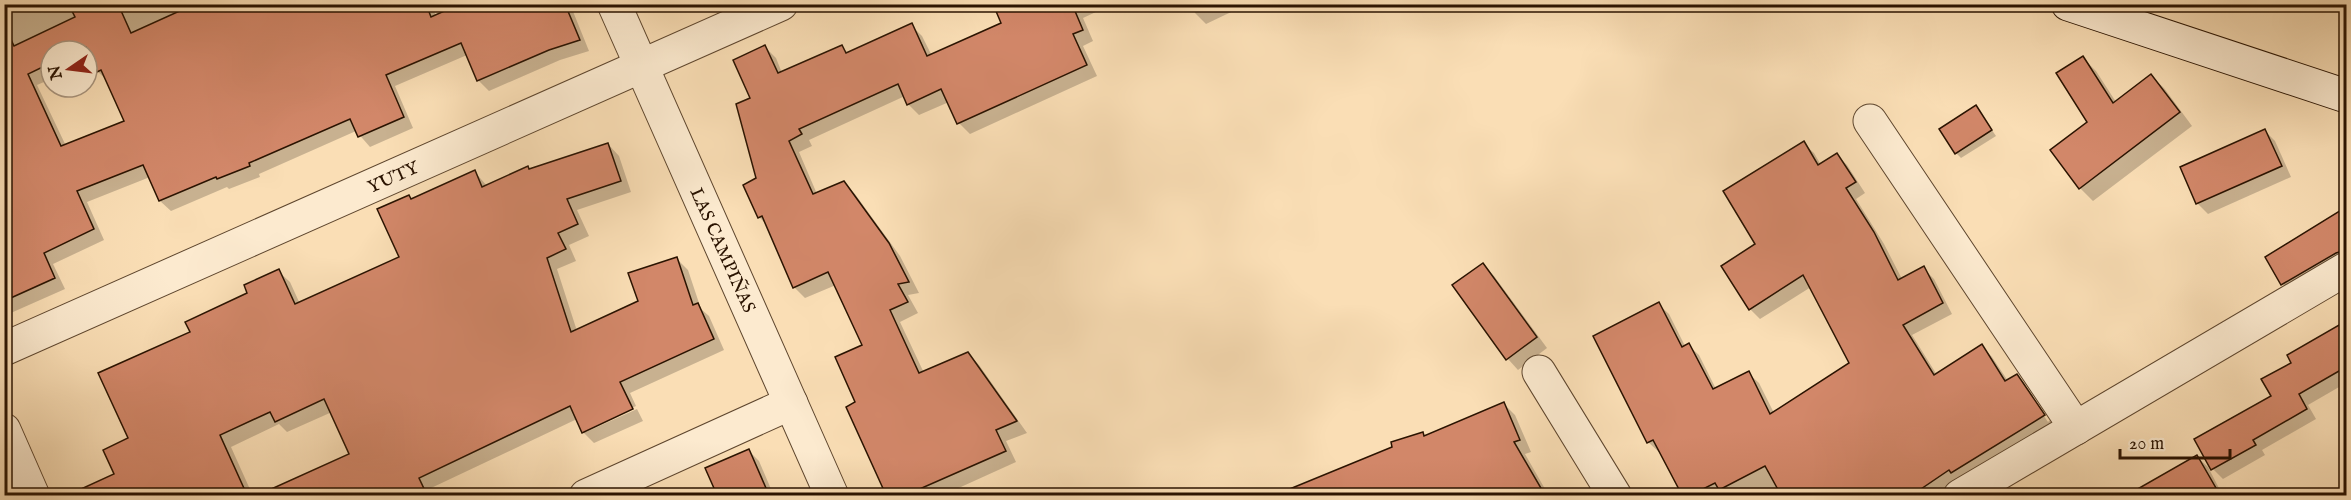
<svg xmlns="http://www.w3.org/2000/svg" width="2351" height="500" viewBox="0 0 2351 500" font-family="'IM FELL English',serif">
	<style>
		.shadow { fill: #0003; fill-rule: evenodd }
		.building { fill: #d28769; stroke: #2a1301; stroke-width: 1.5; fill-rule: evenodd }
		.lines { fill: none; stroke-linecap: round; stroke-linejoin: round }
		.street-casing { stroke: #5e462e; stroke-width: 35 }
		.secondary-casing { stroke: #2a1301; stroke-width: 35 }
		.street { stroke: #fceacf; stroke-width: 33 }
		.secondary { stroke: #fceacf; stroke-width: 33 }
		.labels { text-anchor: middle; stroke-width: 6; stroke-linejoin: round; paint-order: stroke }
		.street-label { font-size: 18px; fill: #2a1301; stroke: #fceacf }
	</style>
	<rect width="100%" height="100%" fill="#fadeb5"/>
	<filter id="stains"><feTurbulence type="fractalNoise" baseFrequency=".00333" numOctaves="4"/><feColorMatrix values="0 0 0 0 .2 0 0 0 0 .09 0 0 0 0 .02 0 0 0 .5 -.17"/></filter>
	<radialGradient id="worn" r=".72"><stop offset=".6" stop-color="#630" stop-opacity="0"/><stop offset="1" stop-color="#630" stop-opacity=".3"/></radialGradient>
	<!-- shadow -->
	<g class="shadow">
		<path d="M4 4H431L436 16 463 4H570L589 51 560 60 489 91 478 80 467 55 395 86 413 128 370 147 356 131 259 174 260 177 229 189 227 187 171 211 160 201 150 177 87 202 104 240 53 264 65 289 4 316V29L10 26 4 14ZM51 51H87V62L93 59 98 72 108 81 126 122 66 146 37 85 51 79Z"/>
		<polygon points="994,4 1113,4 1083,18 1093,41 1083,46 1097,76 970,134 959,123 949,102 919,115 908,104 905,96 809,140 812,146 799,152 817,194 844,183 855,194 900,256 919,293 908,295 918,313 900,322 924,373 968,353 979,365 1027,433 1006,441 1016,462 941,496 888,496 848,407 857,403 864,345 836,285 805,298 794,287 767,225 759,217 752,99 765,47 776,58 782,73 842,47 849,54 911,25 922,36 932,56 1003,23"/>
		<polygon points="1191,4 1248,4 1206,24 1195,13"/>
		<polygon points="2083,58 2096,71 2116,102 2151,76 2164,88 2192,126 2093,201 2080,188 2089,123"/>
		<polygon points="1976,107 1996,136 1961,158 1956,153"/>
		<polygon points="2265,131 2275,141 2291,177 2208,214 2197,203"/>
		<polygon points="1803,143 1814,153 1821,165 1837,155 1847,165 1865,193 1856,199 1884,244 1902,279 1923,268 1934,279 1952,314 1912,335 1937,375 1982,346 1992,357 2008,381 2017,376 2026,385 2023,385 2048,422 2050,420 2027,386 2054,426 1938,496 1684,496 1661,451 1659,452 1648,442 1658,304 1669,314 1685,346 1688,345 1699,355 1716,389 1748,373 1759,383 1774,413 1851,363 1811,287 1760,319 1750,309 1757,244"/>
		<polygon points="608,144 619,156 631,192 577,210 589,236 569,245 576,261 557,269 577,331 640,302 677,259 688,270 701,309 709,316 724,350 630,393 636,406 586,429 586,432 637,409 643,421 594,443 583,432 577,419 429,489 432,496 262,496 351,455 332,412 287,432 279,424 231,447 253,496 77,496 76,493 116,475 130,439 192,332 249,294 278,271 290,282 300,304 401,258 408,196 412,200 474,171 487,186"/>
		<polygon points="2346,209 2346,264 2293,295 2283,284 2267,258"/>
		<polygon points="1483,265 1494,276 1547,348 1518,370 1508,359"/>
		<polygon points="2346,323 2346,383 2308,405 2316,419 2262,450 2265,455 2223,479 2213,469 2196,440 2273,396 2294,363 2289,355"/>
		<polygon points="1503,403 1515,415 1531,452 1525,454 1549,496 1272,496 1394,448 1422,434 1425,437"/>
		<polygon points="748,450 759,461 774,496 719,496 707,469"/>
		<polygon points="2197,457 2208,467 2223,496 2157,496 2167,490"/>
	</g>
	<!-- building -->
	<g class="building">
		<path d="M88 4H118L131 33 195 4H426L431 17 460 4H565L580 40 549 50 477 81 461 43 386 75 404 117 358 137 350 119 249 163 250 166 217 179 216 177 159 201 143 165 77 191 94 229 44 253 55 278 4 301V24L14 46 75 17 72 11ZM86 47 97 72 101 70 124 121 61 146 28 74 51 63V51H77Z"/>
		<polygon points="993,4 1072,4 1083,30 1073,34 1087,65 957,124 941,89 907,105 898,84 799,129 802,134 789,141 813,194 844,181 889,243 909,282 898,284 908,302 890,310 919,373 968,352 1017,421 996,430 1006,451 906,495 886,495 846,407 855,402 835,357 862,345 828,272 793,288 762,216 758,218 743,185 756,178 736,104 750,98 733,60 765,45 778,73 842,45 846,53 912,23 927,56 1001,23"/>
		<polygon points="2083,56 2113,103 2151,74 2180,112 2079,189 2050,150 2087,122 2056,73"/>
		<polygon points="1976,105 1992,130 1955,154 1939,129"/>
		<polygon points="2265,129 2282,166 2196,204 2180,167"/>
		<polygon points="1804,141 1818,165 1837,153 1856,182 1846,188 1874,232 1898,280 1924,266 1943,303 1903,325 1934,375 1982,344 2005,381 2017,374 2045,415 1951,473 1949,470 1912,495 1781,495 1765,466 1719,490 1715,483 1691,495 1682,495 1653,440 1647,443 1593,336 1659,302 1682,347 1689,343 1713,389 1749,371 1770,414 1849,363 1803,275 1749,310 1721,266 1755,244 1723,191"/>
		<polygon points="608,143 621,181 567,199 578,224 558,233 566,249 547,258 571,332 638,301 628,273 677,257 693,305 698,303 714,339 620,382 633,409 582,433 570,406 419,478 427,495 258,495 349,454 324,399 275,422 270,412 220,435 247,495 68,495 114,474 103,450 128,438 98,373 190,332 185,322 247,293 244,285 279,269 295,304 399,257 377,209 409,195 411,199 475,170 482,187 528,166 529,169"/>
		<polygon points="2346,207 2346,250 2336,253 2281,285 2265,257"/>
		<polygon points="1483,263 1537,337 1506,360 1452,285"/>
		<polygon points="2346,321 2346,367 2299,394 2307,409 2253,440 2256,445 2211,470 2194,439 2271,396 2261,379 2291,363 2287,355"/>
		<polygon points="1504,402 1520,440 1514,442 1545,495 1275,495 1392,447 1391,442 1423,432 1424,436"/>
		<polygon points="749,449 769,495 717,495 705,468"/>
		<polygon points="2197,455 2220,495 2127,495"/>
	</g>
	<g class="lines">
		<defs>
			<g id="street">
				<polyline points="614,4 832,496"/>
				<polyline points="1870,121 2076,428"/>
				<polyline points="4,349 781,4"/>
				<polyline points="1539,372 1615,496"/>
				<polyline points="4,430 33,496"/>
				<polyline points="586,496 791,403"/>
				<polyline points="1960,496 2346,269"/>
			</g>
			<polyline id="secondary" points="2068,4 2346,96"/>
		</defs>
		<!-- street casing -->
		<use href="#street" class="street-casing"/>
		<!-- secondary casing -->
		<use href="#secondary" class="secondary-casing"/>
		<!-- street -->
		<use href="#street" class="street"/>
		<!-- secondary -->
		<use href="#secondary" class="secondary"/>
	</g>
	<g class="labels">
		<!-- street labels -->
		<g class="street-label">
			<text transform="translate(393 177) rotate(-24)" y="6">YUTY</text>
			<text transform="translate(723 250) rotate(66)" y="6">LAS CAMPIÑAS</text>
		</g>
	</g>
	<!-- margin -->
	<rect width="2351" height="500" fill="none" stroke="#fadeb5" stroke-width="24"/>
	<rect x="6" y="6" width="2339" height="488" fill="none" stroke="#2a1301" stroke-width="3"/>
	<rect x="12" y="12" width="2327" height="476" fill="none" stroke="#2a1301" stroke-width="1.5"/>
	<!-- north arrow -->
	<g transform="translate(69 69) rotate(256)"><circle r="28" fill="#fceacf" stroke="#a8947d" stroke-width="1.5"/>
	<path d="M0-4.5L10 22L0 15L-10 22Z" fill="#8f2418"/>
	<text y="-9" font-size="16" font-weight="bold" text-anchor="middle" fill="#2a1301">N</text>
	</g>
	<!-- scale -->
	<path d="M2120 449v9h110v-9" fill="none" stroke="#2a1301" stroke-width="3"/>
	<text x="2129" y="449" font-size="18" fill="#2a1301" stroke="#fceacf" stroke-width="4.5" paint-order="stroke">20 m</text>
	<rect width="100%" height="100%" filter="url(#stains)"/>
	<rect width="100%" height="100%" fill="url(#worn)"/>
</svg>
